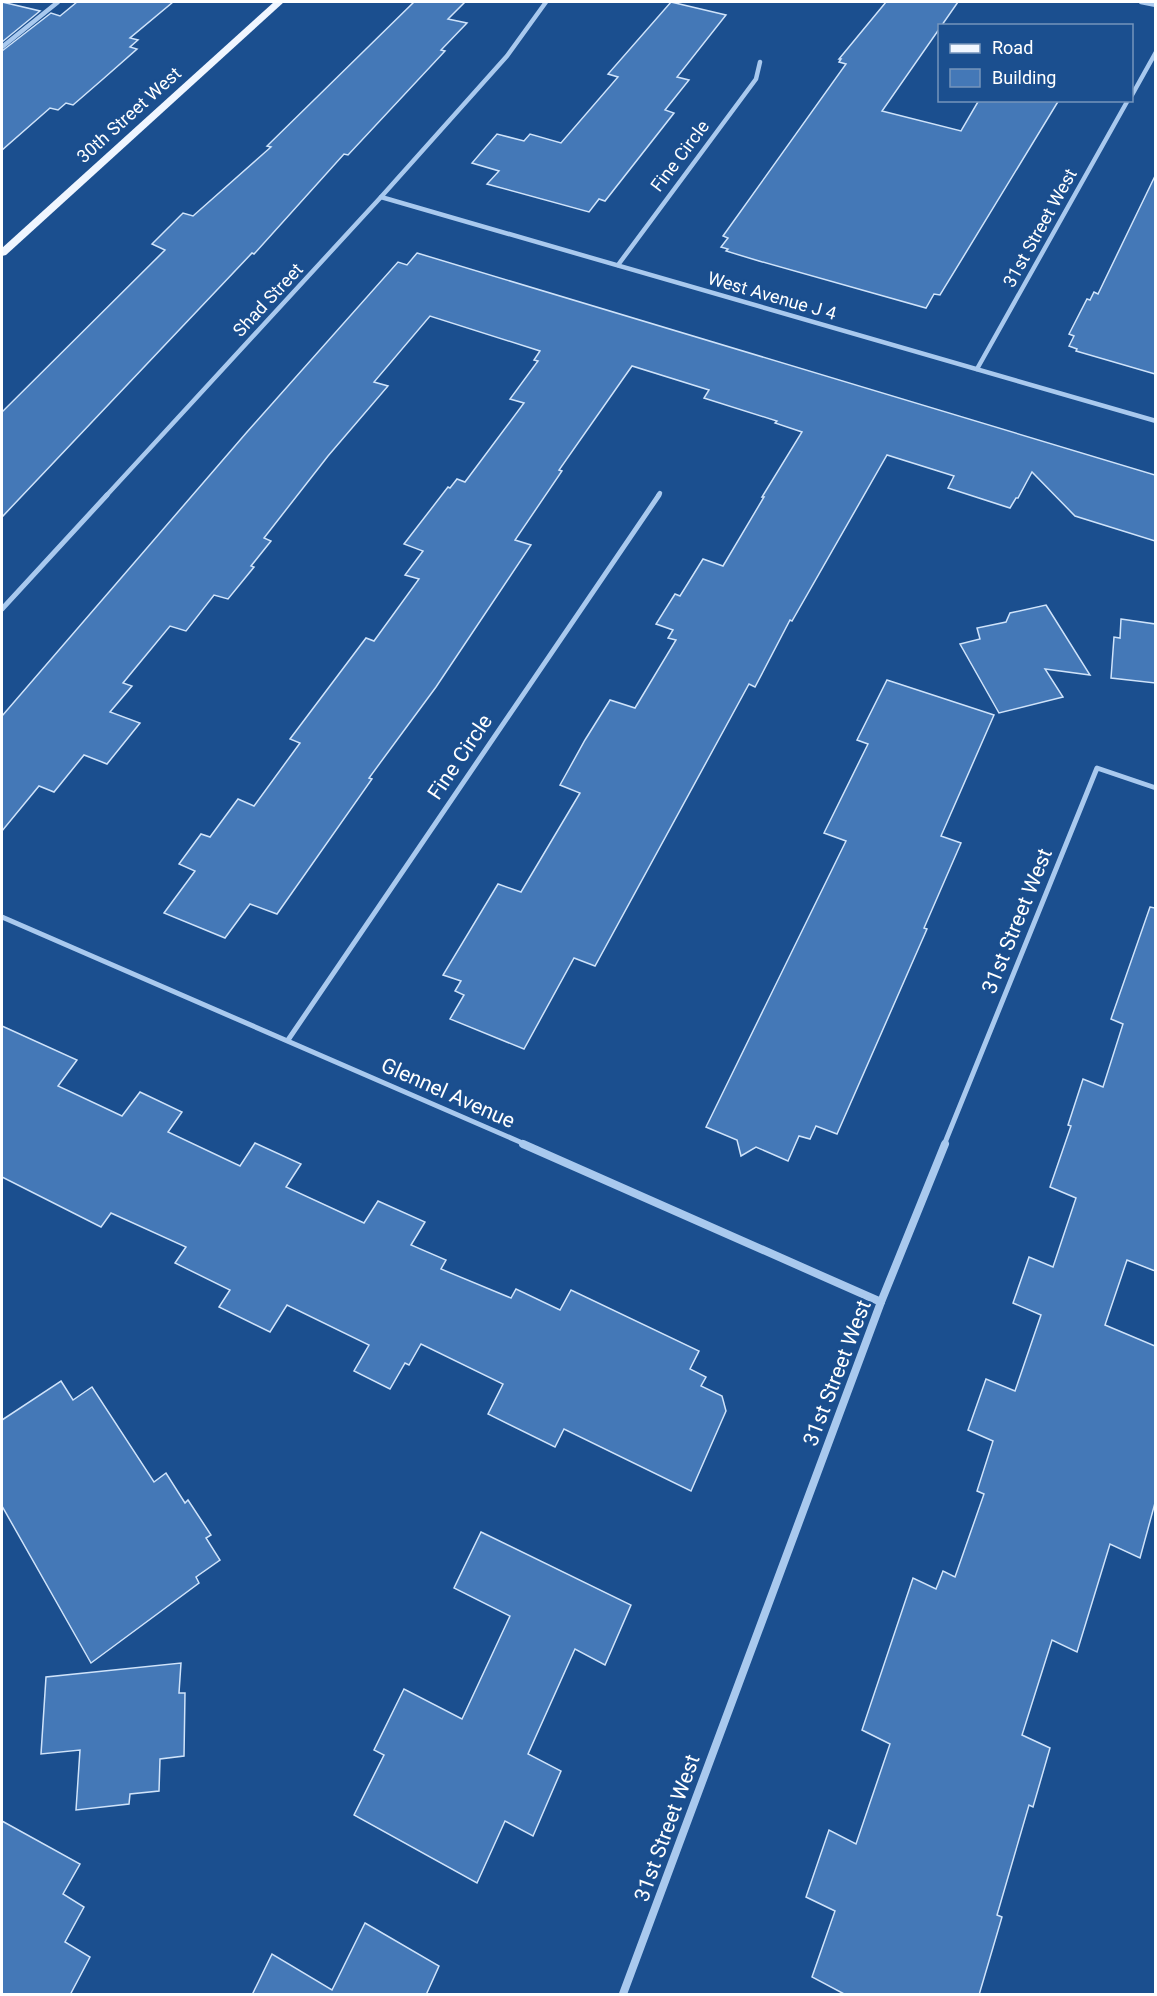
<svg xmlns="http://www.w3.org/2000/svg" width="1157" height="1996" viewBox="0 0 1157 1996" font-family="Roboto,sans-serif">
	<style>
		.building { fill: #4478b7; stroke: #cfe3fa; stroke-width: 1.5 }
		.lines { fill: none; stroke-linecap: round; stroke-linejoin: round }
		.minor-far2 { stroke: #a9c9ee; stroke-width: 4.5 }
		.minor-far1 { stroke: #a9c9ee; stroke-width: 5 }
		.minor { stroke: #a9c9ee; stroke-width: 8 }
		.primary { fill: #f0f6ff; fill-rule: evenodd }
		.labels { text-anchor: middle; stroke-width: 5; stroke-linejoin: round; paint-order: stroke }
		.far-street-label { font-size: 18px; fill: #fff; stroke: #1b4f8f }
		.street-label { font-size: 21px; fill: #fff; stroke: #1b4f8f }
	</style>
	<rect width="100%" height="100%" fill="#1b4f8f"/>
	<!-- building -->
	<g class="building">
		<polygon points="2,2 40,11 2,42"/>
		<polygon points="77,2 173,2 130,38 138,40 130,47 137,49 103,79 73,105 66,103 58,110 50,108 2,150 2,51 51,13 60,16"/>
		<polygon points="414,2 465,2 448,19 467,23 441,50 445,51 348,155 344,154 254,254 252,253 2,517 2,412 165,250 152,244 183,213 193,216 271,147 267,146"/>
		<polygon points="671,2 726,15 677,77 689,80 665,110 674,113 605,201 599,199 589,212 487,184 499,171 472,163 497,134 524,141 530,134 561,143 618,77 608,74"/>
		<polygon points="886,2 958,2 882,111 961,131 979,100 1059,100 940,295 934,294 926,308 759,261 726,251 728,249 721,247 728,238 723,236 846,64 839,62 841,59 839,59"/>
		<polygon points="1155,176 1155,374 1076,351 1077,349 1069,346 1074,336 1069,334 1087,299 1090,300 1094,292 1098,294"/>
		<polygon points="417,253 1155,475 1155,541 1075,516 1032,472 1018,498 1016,498 1010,508 948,488 954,476 887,455 792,621 790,620 755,687 749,684 595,966 574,958 524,1049 450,1019 464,995 455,991 461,981 443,975 498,884 521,892 580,793 560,785 585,740 610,700 635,708 676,640 668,638 673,630 656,624 675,594 680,596 703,559 723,566 764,497 762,497 802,432 775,423 777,421 707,399 704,398 709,390 632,366 559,470 562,471 515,540 531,545 436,687 369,778 372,779 277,914 250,904 225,938 164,913 195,871 179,864 201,834 210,837 238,799 254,806 300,743 290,739 366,638 374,641 419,579 405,575 423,551 404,544 448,487 450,488 457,479 465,482 524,403 510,399 538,361 534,360 540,351 430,316 374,382 388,386 328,456 264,538 271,541 251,566 254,567 228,599 214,595 186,631 170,626 123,683 132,686 110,712 140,723 107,764 84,755 54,792 39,786 2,831 2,716 247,432 398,262 407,265"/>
		<polygon points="1046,605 1090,675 1045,669 1063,697 999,713 960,644 980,639 977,628 1006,622 1010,613"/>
		<polygon points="1121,619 1155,624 1155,683 1111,678 1114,637 1120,638"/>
		<polygon points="887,680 994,715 941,836 961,843 924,928 927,929 837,1134 816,1126 810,1139 799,1136 788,1161 756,1147 741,1156 737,1140 706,1127 846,841 824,833 868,744 857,740"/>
		<polygon points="1150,907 1155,908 1155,1271 1127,1260 1105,1325 1155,1346 1155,1503 1140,1558 1110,1544 1077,1652 1052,1640 1022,1735 1050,1748 1033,1807 1029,1805 997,1915 1002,1917 979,1995 846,1995 812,1977 835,1911 806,1897 829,1830 856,1844 890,1744 862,1730 913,1578 936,1589 943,1571 955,1577 984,1494 977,1491 993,1441 968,1430 986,1379 1015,1391 1041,1315 1013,1303 1029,1257 1053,1267 1076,1198 1050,1187 1071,1126 1068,1125 1083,1079 1103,1087 1123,1024 1111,1019"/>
		<polygon points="2,1026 77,1060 58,1086 122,1116 140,1092 182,1112 168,1132 240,1166 255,1143 301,1164 286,1187 364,1223 378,1201 425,1222 411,1245 446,1260 441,1269 511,1298 516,1289 560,1310 571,1290 699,1351 690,1369 706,1377 701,1386 722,1396 726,1411 691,1491 564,1429 555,1447 488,1414 503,1384 421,1344 409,1365 405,1363 390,1389 354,1371 369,1345 287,1305 270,1332 219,1307 230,1290 175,1263 186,1247 111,1213 101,1227 2,1177"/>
		<polygon points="61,1381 73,1400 92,1387 154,1482 166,1473 185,1503 188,1500 211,1535 206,1538 220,1560 196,1577 199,1583 91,1663 2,1506 2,1420"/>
		<polygon points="481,1532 631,1605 605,1665 575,1649 528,1754 561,1771 533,1836 505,1821 477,1883 354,1815 384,1755 374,1750 404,1689 462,1719 510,1616 454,1588"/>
		<polygon points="181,1663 179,1693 185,1693 184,1756 160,1759 159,1791 130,1794 129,1804 76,1810 80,1750 41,1754 46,1677"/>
		<polygon points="2,1821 80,1864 63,1894 84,1907 65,1942 90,1957 70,1995 2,1995"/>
		<polygon points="365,1923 439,1966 426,1995 252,1995 272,1954 332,1990"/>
	</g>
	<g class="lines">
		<!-- minor-far2 -->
		<g class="minor-far2">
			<polyline points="1141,2 1156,5"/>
			<polyline points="2,47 58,2"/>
			<polyline points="1132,95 1156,52"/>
			<polyline points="381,197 1156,421"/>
			<polyline points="618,265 756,79 760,62"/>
			<polyline points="977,369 1128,100"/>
			<polyline points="106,496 381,197 507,56 546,2"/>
			<polyline points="658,496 660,493"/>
		</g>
		<!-- minor-far1 -->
		<g class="minor-far1">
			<polyline points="2,609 107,495"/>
			<polyline points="2,917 527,1145"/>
			<polyline points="288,1040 659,495"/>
			<polyline points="944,1145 1097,768 1156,788"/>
		</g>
		<!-- minor -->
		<g class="minor">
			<polyline points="523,1144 881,1302"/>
			<polyline points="623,1994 881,1302 945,1144"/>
		</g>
		<!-- primary -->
		<polygon class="primary" points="274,2 284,2 6,255 2,256 2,248"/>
	</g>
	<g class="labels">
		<!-- far-street labels -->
		<g class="far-street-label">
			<text transform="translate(129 115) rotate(-42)" y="6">30th Street West</text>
			<text transform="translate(680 156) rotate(-53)" y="6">Fine Circle</text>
			<text transform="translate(1040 228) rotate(-61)" y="6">31st Street West</text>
			<text transform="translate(772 296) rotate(16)" y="6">West Avenue J 4</text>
			<text transform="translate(268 300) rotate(-47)" y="6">Shad Street</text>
		</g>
		<!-- street labels -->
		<g class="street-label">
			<text transform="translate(460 757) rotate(-56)" y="7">Fine Circle</text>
			<text transform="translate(1017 921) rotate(-68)" y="7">31st Street West</text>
			<text transform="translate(448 1093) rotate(24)" y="7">Glennel Avenue</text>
			<text transform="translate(837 1373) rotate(-69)" y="7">31st Street West</text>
			<text transform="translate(667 1828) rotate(-70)" y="7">31st Street West</text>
		</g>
	</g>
	<!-- border -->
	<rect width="1157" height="1996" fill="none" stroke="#ffffff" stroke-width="6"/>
	<!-- legend -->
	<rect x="938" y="24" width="195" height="78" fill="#1b4f8f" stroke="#7695bc" stroke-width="1.5"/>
	<rect x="950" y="44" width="30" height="9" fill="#f0f6ff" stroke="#7695bc" stroke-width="1.5"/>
	<text x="992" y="54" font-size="18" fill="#ffffff">Road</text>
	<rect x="950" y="69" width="30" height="18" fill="#4478b7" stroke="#7695bc" stroke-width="1.5"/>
	<text x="992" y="84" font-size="18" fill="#ffffff">Building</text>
</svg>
